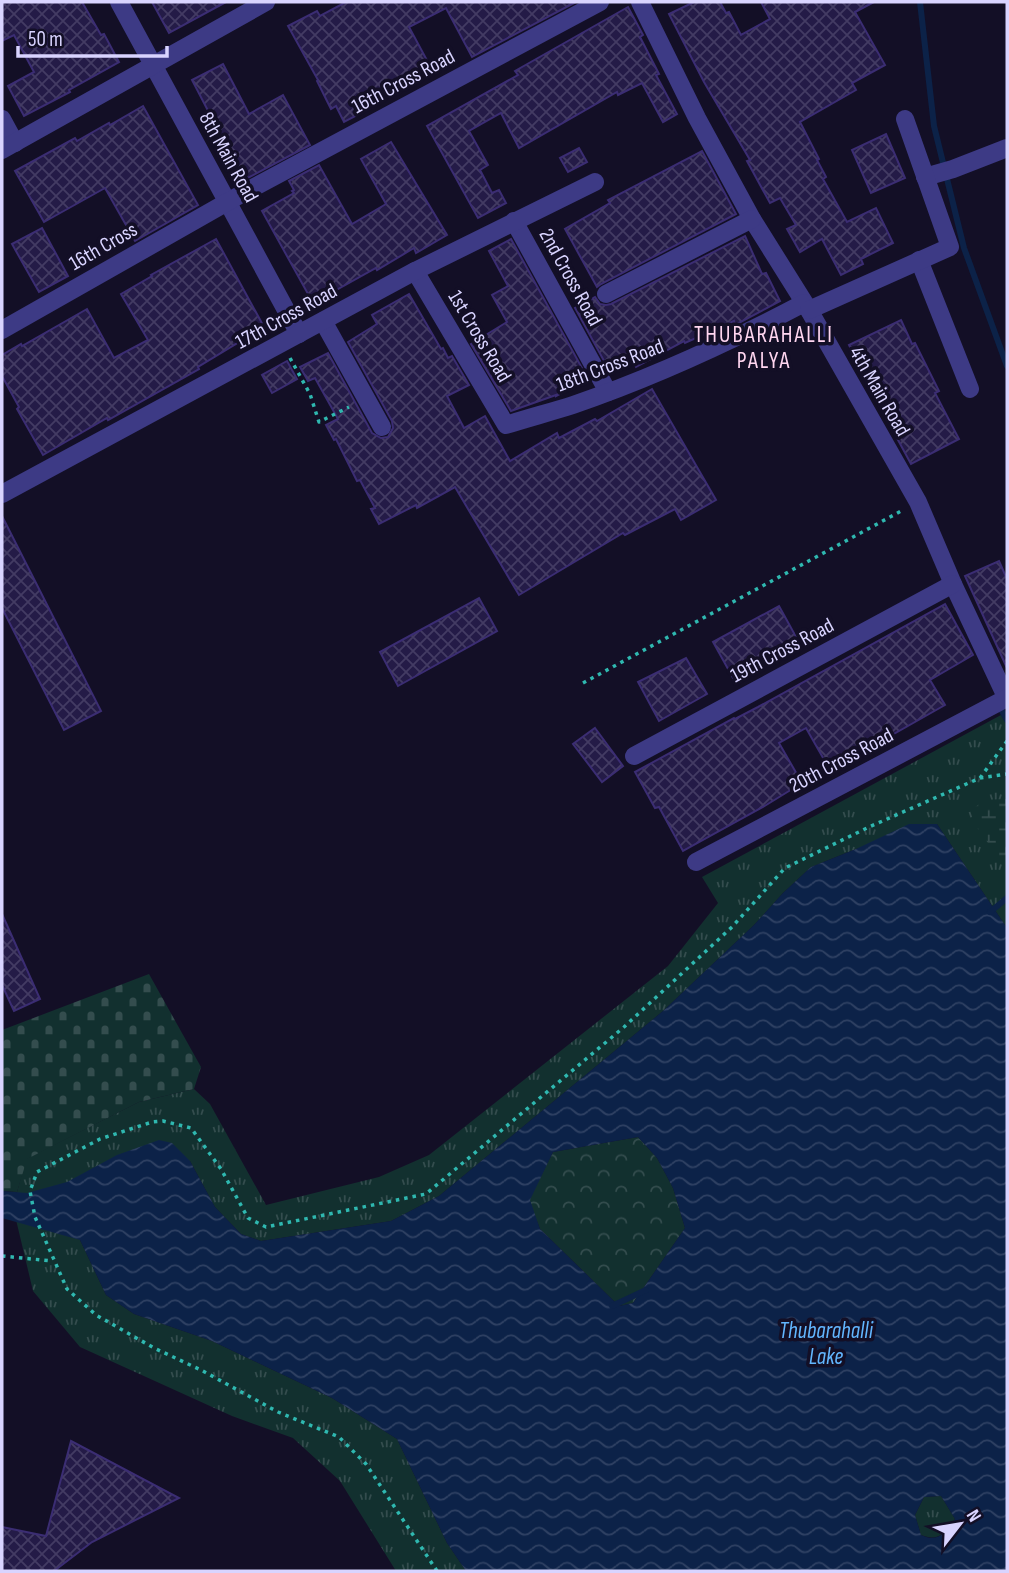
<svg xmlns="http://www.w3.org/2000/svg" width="1009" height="1573" viewBox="0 0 1009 1573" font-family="'Sofia Sans Condensed',sans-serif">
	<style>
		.grass { fill: url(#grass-tufts) }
		.forest { fill: url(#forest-crowns) }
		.wetland { fill: url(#wetland-marsh) }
		.cemetery { fill: url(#cemetery-stones) }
		.water { fill: url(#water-waves); fill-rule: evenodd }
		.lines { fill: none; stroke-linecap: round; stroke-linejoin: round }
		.stream { stroke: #0c2248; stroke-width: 6 }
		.building { fill: url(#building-cross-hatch); stroke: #3b2d73; stroke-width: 2 }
		.path { stroke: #2fb8b0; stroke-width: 3.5; stroke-dasharray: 3.5 5; stroke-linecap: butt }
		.minor { stroke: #3d3a85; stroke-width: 18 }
		.labels { text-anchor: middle; stroke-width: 7; stroke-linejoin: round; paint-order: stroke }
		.street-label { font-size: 21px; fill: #d9d4ff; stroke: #130f26 }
		.neighbourhood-label { font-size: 23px; letter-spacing: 2px; fill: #ffd6f0; stroke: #130f26 }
		.water-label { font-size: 23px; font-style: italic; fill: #62b6ff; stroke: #130f26 }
	</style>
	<defs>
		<pattern id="grass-tufts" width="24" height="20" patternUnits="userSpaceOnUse" patternTransform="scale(1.75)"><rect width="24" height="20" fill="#12302f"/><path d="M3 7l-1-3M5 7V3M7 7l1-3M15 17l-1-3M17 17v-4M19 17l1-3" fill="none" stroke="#344d4e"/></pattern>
		<pattern id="forest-crowns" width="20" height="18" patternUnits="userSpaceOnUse" patternTransform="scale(1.75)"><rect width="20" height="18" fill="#12302f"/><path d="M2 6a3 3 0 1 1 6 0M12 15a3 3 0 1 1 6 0" fill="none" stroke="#344d4e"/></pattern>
		<pattern id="wetland-marsh" width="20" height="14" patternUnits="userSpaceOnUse" patternTransform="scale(1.75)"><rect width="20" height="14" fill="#12302f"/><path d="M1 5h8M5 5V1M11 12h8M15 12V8" fill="none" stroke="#344d4e"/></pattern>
		<pattern id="cemetery-stones" width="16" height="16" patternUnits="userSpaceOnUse" patternTransform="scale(1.75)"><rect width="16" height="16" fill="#12302f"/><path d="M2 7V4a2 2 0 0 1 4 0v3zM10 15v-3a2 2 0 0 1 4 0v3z" fill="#344d4e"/></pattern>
		<pattern id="water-waves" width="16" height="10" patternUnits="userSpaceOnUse" patternTransform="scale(1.75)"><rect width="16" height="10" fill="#0c2248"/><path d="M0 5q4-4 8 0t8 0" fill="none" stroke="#2f4163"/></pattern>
		<pattern id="building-cross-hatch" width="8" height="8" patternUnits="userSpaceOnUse" patternTransform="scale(1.75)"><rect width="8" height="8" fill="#241b47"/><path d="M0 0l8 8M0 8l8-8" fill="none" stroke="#433b63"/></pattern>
	</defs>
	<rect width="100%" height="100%" fill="#130f26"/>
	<!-- grass -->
	<g class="grass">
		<polygon points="1001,715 1007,725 1007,928 937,824 856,849 811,867 783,893 754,925 663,1011 439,1196 391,1221 261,1241 241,1234 215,1207 190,1161 80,1240 106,1295 134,1314 212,1341 332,1398 397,1439 447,1543 466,1571 396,1571 340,1481 293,1438 232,1416 80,1347 33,1291 13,1207 26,1159 139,1102 194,1089 210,1104 266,1205 379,1177 429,1155 668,966 718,903 702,877"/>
		<path d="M941 1496 955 1519C945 1533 939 1542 921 1535L915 1515 924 1497Z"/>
	</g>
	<!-- forest -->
	<polygon class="forest" points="638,1137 657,1158 673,1188 685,1228 633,1303 619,1306 540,1229 529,1200 553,1152"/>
	<!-- wetland -->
	<polygon class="wetland" points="1007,799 1007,870 976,826 972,817 973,809 984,800"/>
	<!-- cemetery -->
	<polygon class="cemetery" points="149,974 201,1067 194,1089 139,1102 27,1159 17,1192 2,1191 2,1030"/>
	<!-- water -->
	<path class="water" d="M909 824H937L1007 928V1571H466L447 1543 397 1439 332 1398 212 1341 134 1314 106 1295 80 1240 2 1218V1191L27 1193 67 1182 117 1155 159 1140 172 1143 190 1161 215 1207 241 1234 261 1241 391 1221 439 1196 663 1011 754 925 783 893 811 867 856 849ZM638 1137 657 1158 673 1188 685 1228 633 1303 619 1306 540 1229 530 1200 553 1152ZM941 1496 955 1519C945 1533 939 1543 921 1535L915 1515 924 1497Z"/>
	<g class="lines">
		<!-- stream -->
		<g class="stream">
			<polyline points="920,2 934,126 964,248 1007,366"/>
			<polyline points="1002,711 1007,720"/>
			<polyline points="990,912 1007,898"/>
			<polyline points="612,1306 646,1290"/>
		</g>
	</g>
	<!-- building -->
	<g class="building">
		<polygon points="2,2 82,2 101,35 104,34 119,62 69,90 70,92 24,116 8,86 34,72 14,35 2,41"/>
		<polygon points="152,2 226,2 169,33"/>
		<polygon points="346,2 576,2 472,57 446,8 409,27 429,64 395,83 399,89 367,106 369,109 344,122 336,106 331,109 317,81 318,80 288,26 317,11 320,16"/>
		<polygon points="694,2 720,2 726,13 729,12 741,35 770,19 761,2 874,2 855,12 885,65 852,83 856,90 800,122 819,159 817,160 826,177 823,179 847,222 876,208 893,243 861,259 863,264 841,275 822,239 800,252 787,229 796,225 780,198 770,203 747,161 750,160 704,82 669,14"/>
		<polygon points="628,7 643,35 640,37 659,74 656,75 677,114 663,122 642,83 618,95 617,92 519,148 501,113 469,131 488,165 480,170 492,193 499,190 506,203 478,218 427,126 518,75 515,71"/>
		<polygon points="223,64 249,114 283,95 310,145 244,180 192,80"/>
		<polygon points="143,106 198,205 135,241 105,188 44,222 15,171 75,138 77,141 109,123 110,125"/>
		<polygon points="886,134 905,178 871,193 852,150"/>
		<polygon points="391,142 447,235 416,253 414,248 377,270 376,268 313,303 262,211 294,193 292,191 294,190 289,181 319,165 352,224 386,204 361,159"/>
		<polygon points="579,148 587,162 568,172 560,158"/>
		<polygon points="702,151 736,214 601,284 597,287 565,229 610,203 608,200"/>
		<polygon points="42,228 68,276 39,292 12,244"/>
		<polygon points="745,236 762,274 766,273 780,301 735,325 734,321 685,343 684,341 636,367 632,359 609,370 575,308 595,297 600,304 606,305 611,304"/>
		<polygon points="216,239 264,327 198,367 199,369 108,420 107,418 43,455 17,409 19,407 2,376 2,355 21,344 22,346 87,309 114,358 148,340 121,294 152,276 151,275"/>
		<polygon points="511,239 588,379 556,396 556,395 511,411 471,344 507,322 492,295 508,286 489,251"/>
		<polygon points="409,294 441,349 443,348 448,358 452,356 469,385 447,396 464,428 485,416 510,461 557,433 559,438 595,419 597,421 652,389 716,500 681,520 675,509 625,535 623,533 519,595 455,487 417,508 416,505 379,524 371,509 375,508 360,480 357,481 336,439 334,440 326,425 338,419 315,378 308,381 300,367 328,353 372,433 381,438 388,437 393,428 392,421 348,342 377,324 372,315"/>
		<polygon points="901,320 912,344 915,343 939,391 935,393 959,439 911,464 872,392 849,345"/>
		<polygon points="287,361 297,379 272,393 262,375"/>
		<polygon points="2,516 101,711 64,730 2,608"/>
		<polygon points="999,561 1007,579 1007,668 965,576"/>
		<polygon points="479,598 497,631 398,686 380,652"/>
		<polygon points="945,604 973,655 930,680 945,705 830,770 806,728 779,743 802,783 763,807 683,851 659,807 655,808 635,772 734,718 735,719 758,707"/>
		<polygon points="779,606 800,644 758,668 756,665 733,678 713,642"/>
		<polygon points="686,658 707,694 659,721 638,682"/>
		<polygon points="595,728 623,766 602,782 573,744"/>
		<polygon points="2,914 40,999 14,1011 2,985"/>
		<polygon points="71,1441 179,1498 92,1542 54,1571 2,1571 2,1527 46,1536"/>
	</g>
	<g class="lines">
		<!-- path -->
		<g class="path">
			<polyline points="290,358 310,394 319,422 349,407"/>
			<polyline points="583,683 903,510"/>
			<polyline points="980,778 1007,741"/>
			<polyline points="2,1256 52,1261"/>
			<polyline points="437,1571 366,1464 339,1437 278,1412 201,1370 154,1348 96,1315 67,1289 35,1217 30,1191 37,1172 100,1139 152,1122 163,1121 191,1128 221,1169 248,1218 266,1227 426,1194 624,1027 732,927 785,868 869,827 980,778 1007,774"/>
		</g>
		<!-- minor -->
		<g class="minor">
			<polyline points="119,2 299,334"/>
			<polyline points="640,2 697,118 752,219 809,310 918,502 953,584 1007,699"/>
			<polyline points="2,119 15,143"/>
			<polyline points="2,150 266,2"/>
			<polyline points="925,177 953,169 1007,148"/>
			<polyline points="514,221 608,392"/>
			<polyline points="919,260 970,389"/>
			<path d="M415 271 506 425C528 418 551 412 573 405 652 378 730 342 804 303"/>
			<polyline points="606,294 752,219"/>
			<polyline points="809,310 950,247 905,119"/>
			<polyline points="323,321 382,427"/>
			<polyline points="2,330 245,192 600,2"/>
			<polyline points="2,494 415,271 595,182"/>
			<polyline points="634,756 953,584"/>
			<polyline points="696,862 1007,698"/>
		</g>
	</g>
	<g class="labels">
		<!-- street labels -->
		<g class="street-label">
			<text transform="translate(403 81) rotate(-28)" y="7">16th Cross Road</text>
			<text transform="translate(229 157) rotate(61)" y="7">8th Main Road</text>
			<text transform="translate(103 246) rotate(-30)" y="7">16th Cross</text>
			<text transform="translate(571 277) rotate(61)" y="7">2nd Cross Road</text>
			<text transform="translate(286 316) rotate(-29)" y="7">17th Cross Road</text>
			<text transform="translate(480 336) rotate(59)" y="7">1st Cross Road</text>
			<text transform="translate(610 365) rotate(-21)" y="7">18th Cross Road</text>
			<text transform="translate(880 391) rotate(60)" y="7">4th Main Road</text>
			<text transform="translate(782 650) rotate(-28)" y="7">19th Cross Road</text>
			<text transform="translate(841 760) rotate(-28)" y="7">20th Cross Road</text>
		</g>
		<!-- neighbourhood labels -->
		<g class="neighbourhood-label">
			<text x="764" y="342">THUBARAHALLI<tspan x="764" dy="26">PALYA</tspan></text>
		</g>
		<!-- water labels -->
		<g class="water-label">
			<text x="826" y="1338">Thubarahalli<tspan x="826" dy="26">Lake</tspan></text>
		</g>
	</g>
	<!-- border -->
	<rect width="1009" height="1573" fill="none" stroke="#d9d4ff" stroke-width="7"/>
	<!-- north arrow -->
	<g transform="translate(960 1524) rotate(59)" stroke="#130f26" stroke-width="5" paint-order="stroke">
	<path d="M0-5L12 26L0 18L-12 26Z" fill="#d9d4ff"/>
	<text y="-10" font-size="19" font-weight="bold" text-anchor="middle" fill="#d9d4ff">N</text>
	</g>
	<!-- scale -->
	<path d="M18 46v10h149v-10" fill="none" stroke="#d9d4ff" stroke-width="3.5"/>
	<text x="28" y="46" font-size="21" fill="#d9d4ff" stroke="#130f26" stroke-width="5" paint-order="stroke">50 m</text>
</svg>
